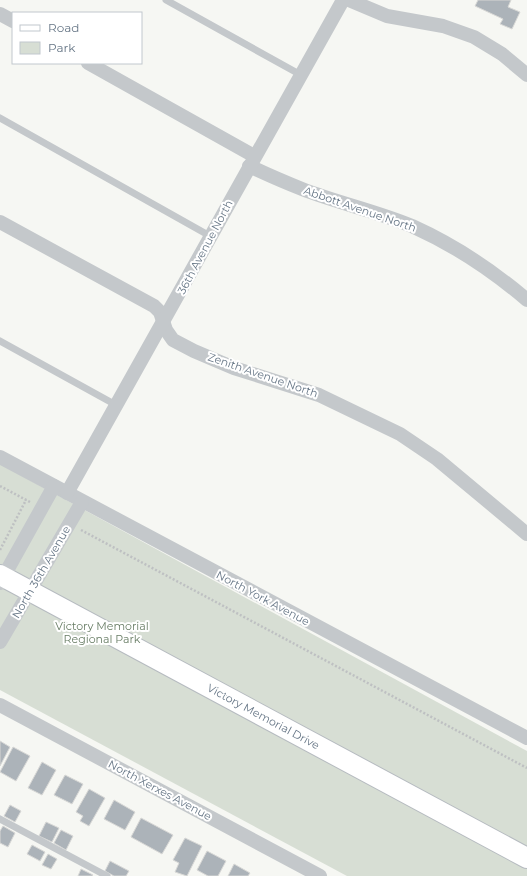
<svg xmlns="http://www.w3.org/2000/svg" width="527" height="876" viewBox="0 0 527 876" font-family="Montserrat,sans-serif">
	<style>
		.green { fill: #d7ded4 }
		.building { fill: #acb3b9; stroke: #d8d8d6 }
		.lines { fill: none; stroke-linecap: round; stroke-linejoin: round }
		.secondary-casing { stroke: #b6bbc0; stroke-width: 22 }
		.path { stroke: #bec0c2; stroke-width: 2.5; stroke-dasharray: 2 2; stroke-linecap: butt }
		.lane { stroke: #c4c8cb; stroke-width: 7 }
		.street { stroke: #c4c8cb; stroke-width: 14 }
		.secondary { stroke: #fff; stroke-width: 20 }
		.labels { text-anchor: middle; stroke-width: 4; stroke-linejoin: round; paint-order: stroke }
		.street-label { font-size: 11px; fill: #657585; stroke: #fff }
		.park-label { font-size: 11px; fill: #677c64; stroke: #fff }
	</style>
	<rect width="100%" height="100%" fill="#f6f7f3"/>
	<!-- green -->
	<polygon class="green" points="0,464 527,751 527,876 347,876 0,690"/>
	<!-- building -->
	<g class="building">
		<polygon points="478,0 511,0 508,7 520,12 512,29 500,24 503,19 475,6"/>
		<polygon points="0,741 10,747 0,766"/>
		<polygon points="13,747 30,756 16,781 0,772"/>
		<polygon points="42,762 56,770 42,795 28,788"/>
		<polygon points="65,775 83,784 72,804 54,795"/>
		<polygon points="89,789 105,798 89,826 80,821 83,816 76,812"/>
		<polygon points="114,800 135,812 125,830 104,819"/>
		<polygon points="10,805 21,811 15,822 4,816"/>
		<polygon points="141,818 173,835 162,854 131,837"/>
		<polygon points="46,822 59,828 52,842 39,836"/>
		<polygon points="3,826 15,833 8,847 0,843 0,831"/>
		<polygon points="61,830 73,836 66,850 54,843"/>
		<polygon points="185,838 202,846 187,876 175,872 179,863 173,860"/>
		<polygon points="32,845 45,852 40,861 27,854"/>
		<polygon points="207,851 226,861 218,876 208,876 197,870"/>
		<polygon points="48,854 57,859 51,869 42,865"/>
		<polygon points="110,861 129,871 126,876 114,876 105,871"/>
		<polygon points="234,864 250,873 248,876 228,876"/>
		<polygon points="81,869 93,875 92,876 78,876"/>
	</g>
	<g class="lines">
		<defs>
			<g id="secondary">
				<path id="s1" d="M0 575 527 858"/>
			</g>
		</defs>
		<!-- secondary casing -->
		<use href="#secondary" class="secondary-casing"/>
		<!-- path -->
		<g class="path">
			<polyline points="0,486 30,502"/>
			<polyline points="81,530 527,768"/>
			<polyline points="0,550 26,500"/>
		</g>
		<!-- lane -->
		<g class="lane">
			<polyline points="166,0 301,75"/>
			<polyline points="0,118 210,236"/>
			<polyline points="0,341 116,405"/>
			<polyline points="0,819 107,876"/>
		</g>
		<!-- street -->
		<g class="street">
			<polyline points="349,0 387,16 443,26 474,37 502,54 527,75"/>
			<polyline points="0,14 13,21"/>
			<polyline points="88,63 254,156"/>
			<path d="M249 166C266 174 284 182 302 189 338 203 376 211 412 226 454 245 492 270 527 300"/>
			<polyline points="0,222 154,306 160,312 166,330 173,340 194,351 234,368 319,395 400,434 437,459 527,534"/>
			<polyline points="0,457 527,738"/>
			<polyline points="67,493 343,0"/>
			<polyline points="0,583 54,486"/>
			<polyline points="0,642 82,502"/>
			<polyline points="0,705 320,876"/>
		</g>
		<!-- secondary -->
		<use href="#secondary" class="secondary"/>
	</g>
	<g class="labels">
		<!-- street labels -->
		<g class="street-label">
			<text transform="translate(360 209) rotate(19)" y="4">Abbott Avenue North</text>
			<text transform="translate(205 247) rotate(-62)" y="4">36th Avenue North</text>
			<text transform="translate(263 375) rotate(19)" y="4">Zenith Avenue North</text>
			<text transform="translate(41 572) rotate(-60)" y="4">North 36th Avenue</text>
			<text transform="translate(263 598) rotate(28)" y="4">North York Avenue</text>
			<text dy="4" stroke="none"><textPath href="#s1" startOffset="299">Victory Memorial Drive</textPath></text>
			<text transform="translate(160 790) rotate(28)" y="4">North Xerxes Avenue</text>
		</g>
		<!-- park labels -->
		<g class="park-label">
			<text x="102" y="630">Victory Memorial<tspan x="102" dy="13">Regional Park</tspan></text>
		</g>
	</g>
	<!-- legend -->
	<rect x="12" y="12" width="130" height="52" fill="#ffffff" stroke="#c1c8ce"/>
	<rect x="20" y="25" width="20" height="6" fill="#ffffff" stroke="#c1c8ce"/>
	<text x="48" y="32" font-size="12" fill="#657585">Road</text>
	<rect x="20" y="42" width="20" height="12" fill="#d7ded4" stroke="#c1c8ce"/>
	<text x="48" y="52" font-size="12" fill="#657585">Park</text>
</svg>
